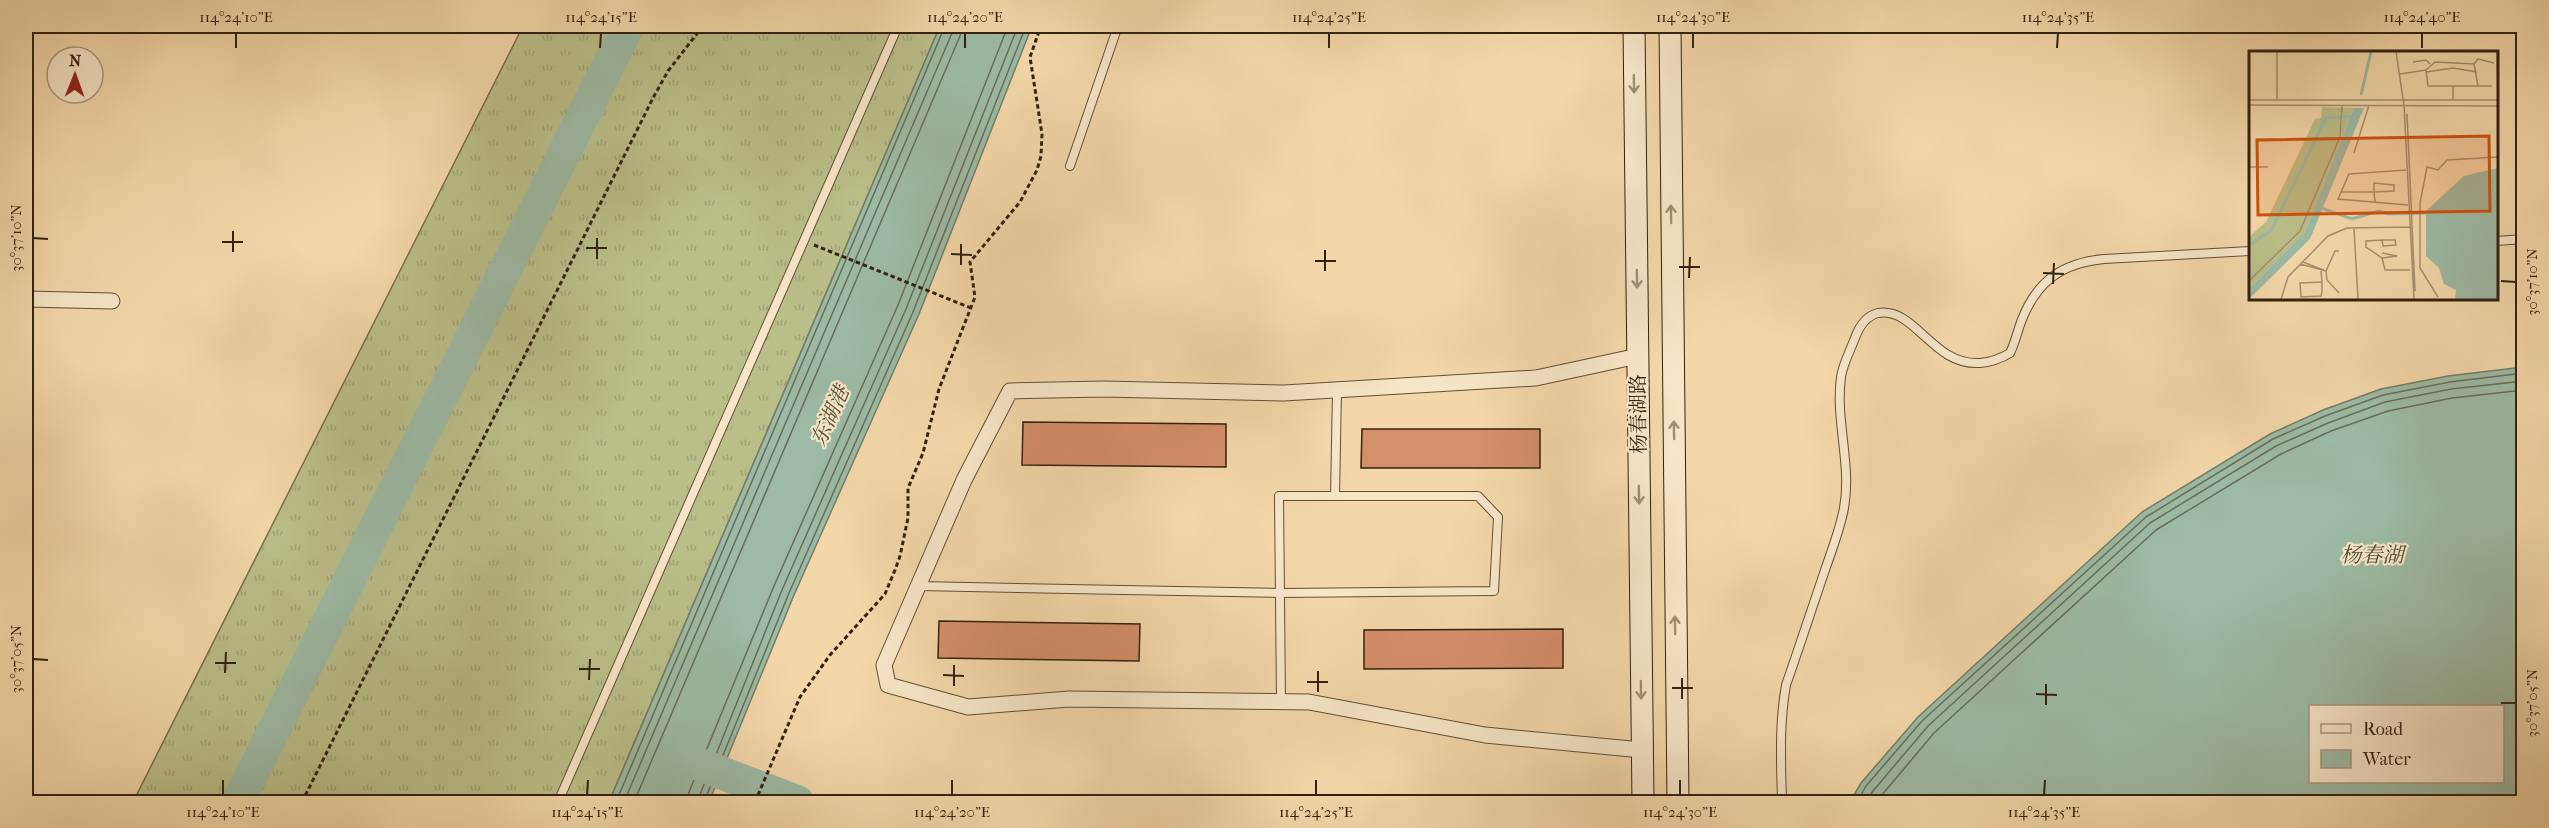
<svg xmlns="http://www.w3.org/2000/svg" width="2549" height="828" viewBox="0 0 2549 828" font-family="'IM FELL French Canon','Noto Serif SC',serif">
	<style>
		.grass { fill: url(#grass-tufts); stroke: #76704c; stroke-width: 1.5 }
		.water { fill: #9cbaa4; stroke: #727d69; stroke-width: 1.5; fill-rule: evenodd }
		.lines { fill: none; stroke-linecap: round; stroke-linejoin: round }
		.shore { stroke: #676e5a; stroke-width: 1.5 }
		.river { stroke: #9cbaa4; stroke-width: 33 }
		.building { fill: #d48e69; stroke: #322110; stroke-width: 1.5 }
		.service-casing { stroke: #624e36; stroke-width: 10 }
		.minor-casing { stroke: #624e36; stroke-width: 17 }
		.secondary-casing { stroke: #322110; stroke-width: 23 }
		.path { stroke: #322110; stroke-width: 3; stroke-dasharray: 4.5 3; stroke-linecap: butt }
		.service { stroke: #f7e5c7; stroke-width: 8 }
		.minor { stroke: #f7e5c7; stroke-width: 15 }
		.secondary { stroke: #f7e5c7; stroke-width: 21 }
		.oneway { stroke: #9e8d75 }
		.ticks { fill: none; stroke: #322110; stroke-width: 2 }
		.labels { text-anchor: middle; stroke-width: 4.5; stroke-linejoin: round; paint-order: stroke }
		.street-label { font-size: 20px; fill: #322110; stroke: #f7e5c7 }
		.water-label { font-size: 21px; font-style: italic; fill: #524f3c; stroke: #f7e5c7 }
		.inset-river { fill: none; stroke: #9cbaa4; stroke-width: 3 }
		.inset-road { fill: none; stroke: #a68e6c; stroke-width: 1.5 }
		.view { fill: #cd510d; fill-opacity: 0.15; stroke: #cd510d; stroke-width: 3 }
		.inset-edge { fill: none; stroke: #322110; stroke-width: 3 }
		.neatline { fill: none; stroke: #322110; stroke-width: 2 }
		.ticks-label { font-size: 15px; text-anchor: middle; fill: #322110 }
	</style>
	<defs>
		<pattern id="grass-tufts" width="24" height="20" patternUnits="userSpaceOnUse" patternTransform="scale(1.5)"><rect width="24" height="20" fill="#babe89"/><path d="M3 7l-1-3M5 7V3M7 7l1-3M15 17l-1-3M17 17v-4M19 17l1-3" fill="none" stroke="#a0a375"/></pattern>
	</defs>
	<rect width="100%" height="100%" fill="#f3d7a9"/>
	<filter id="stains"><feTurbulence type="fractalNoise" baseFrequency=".00333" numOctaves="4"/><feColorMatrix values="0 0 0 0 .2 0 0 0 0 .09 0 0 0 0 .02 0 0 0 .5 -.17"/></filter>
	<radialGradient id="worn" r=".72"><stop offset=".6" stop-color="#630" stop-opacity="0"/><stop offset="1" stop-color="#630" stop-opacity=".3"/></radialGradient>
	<!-- grass -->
	<polygon class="grass" points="523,26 940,26 609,802 133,802"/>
	<!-- water -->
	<g class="water">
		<polygon points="940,26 1032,26 919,314 794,595 709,802 609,802"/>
		<path d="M2523 367V802H1850L1861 783 1918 717 2142 512 2270 434 2323 410 2381 389 2448 376ZM2310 706H2502V782H2310Z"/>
	</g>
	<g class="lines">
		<!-- shore -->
		<g class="shore">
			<polyline points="616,802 945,26"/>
			<polyline points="624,802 952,33 953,26"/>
			<polyline points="634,802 960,36 962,26"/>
			<polyline points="688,802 689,792 774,586 898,305 1008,26"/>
			<polyline points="697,802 782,590 906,309 1018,26"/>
			<polyline points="704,802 789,593 913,312 1026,26"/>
			<polyline points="1857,802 1866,786 1922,721 2146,517 2273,439 2325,416 2383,395 2450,382 2524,373"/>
			<polyline points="1866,802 1873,791 1928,726 2150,523 2276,446 2328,423 2385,402 2451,389 2524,381"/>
			<polyline points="1876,802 1934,733 2156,530 2281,454 2331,431 2388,411 2452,398 2524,390"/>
		</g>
		<!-- river -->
		<g class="river">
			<polyline points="680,757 798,802"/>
			<polyline points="238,802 628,26"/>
		</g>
	</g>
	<!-- building -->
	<g class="building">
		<polygon points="1023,422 1226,424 1226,467 1022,465"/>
		<polygon points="1362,429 1540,429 1540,468 1361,468"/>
		<polygon points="939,621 1140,624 1139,661 938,658"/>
		<polygon points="1563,629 1563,668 1364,669 1364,630"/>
	</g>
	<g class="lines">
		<defs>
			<g id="service">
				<polyline points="1070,166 1118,26"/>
				<polyline points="2496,241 2524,239"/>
				<polyline points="1335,496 1337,390"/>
				<polyline points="918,586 1280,593 1494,591 1498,517 1478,496 1279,496 1281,702"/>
				<polyline points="558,802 898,26"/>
				<path d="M1782 802C1781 763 1779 724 1786 685 1799 648 1811 611 1824 573 1831 552 1840 530 1844 508 1852 465 1835 420 1841 377 1843 364 1850 351 1855 338 1859 327 1866 316 1878 313 1916 307 1932 366 1980 363 1992 362 2000 359 2010 353 2015 343 2017 333 2021 322 2036 282 2061 263 2104 259L2250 251"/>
			</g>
			<g id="minor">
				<polyline points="26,299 112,301"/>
				<polyline points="1638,356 1536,378 1284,393 1103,389 1010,391 964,480 884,665 888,685 968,707 1069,699 1309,702 1485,735 1642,750"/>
			</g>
			<g id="secondary">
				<polyline points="1634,26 1643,802"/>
				<polyline points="1670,26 1678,802"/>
			</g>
		</defs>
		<!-- service casing -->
		<use href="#service" class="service-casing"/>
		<!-- minor casing -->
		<use href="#minor" class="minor-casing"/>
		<!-- secondary casing -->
		<use href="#secondary" class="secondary-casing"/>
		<!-- path -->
		<g class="path">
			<polyline points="814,245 971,308"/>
			<polyline points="302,802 653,98 668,71 703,26"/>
			<polyline points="755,802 800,697 830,655 885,594 895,570 900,556 908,518 908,488 923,453 939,389 975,297 970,262 1020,202 1037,170 1041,156 1042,134 1030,57 1041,26"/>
		</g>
		<!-- service -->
		<use href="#service" class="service"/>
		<!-- minor -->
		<use href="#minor" class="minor"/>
		<!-- secondary -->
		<use href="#secondary" class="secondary"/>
	</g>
	<!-- one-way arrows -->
	<defs><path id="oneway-shaft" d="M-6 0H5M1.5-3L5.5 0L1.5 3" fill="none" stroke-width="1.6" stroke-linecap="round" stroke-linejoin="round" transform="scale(1.5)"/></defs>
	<g class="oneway">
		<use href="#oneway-shaft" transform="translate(1634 84) rotate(89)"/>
		<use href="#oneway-shaft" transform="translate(1671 214) rotate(-91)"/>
		<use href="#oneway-shaft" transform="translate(1637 279) rotate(89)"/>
		<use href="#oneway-shaft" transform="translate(1674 430) rotate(-91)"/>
		<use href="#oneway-shaft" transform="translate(1639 495) rotate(89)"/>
		<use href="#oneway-shaft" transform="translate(1675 625) rotate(-91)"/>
		<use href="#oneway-shaft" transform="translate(1641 690) rotate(89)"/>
	</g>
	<!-- ticks -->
	<path class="ticks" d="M236 48V33M600 48 601 33M965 48V33M1329 48V33M1693 48V33M2057 48 2058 33M2422 48V33M33 238 48 239M222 242H243M586 248H607M233 252V231M951 254 972 255M597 259V238M1315 261H1336M961 265V244M1679 267H1700M1325 271V250M2043 273 2064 274M1689 278 1690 257M2501 281 2516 282M2053 284 2054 263M33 659 48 660M215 663H236M579 669H600M225 673 226 652M943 675 964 676M589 680 590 659M1307 682H1328M954 686V665M1672 688H1693M1318 692V671M2036 694 2057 695M1682 699V678M2501 703H2516M2046 705V684M223 795V780M587 795 588 780M952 795V780M1316 795V780M1680 795V780M2044 795 2045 780"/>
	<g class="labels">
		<!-- street labels -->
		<g class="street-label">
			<text transform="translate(1638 414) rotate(-91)" y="7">杨春湖路</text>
		</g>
		<!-- water labels -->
		<g class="water-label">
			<text transform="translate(830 416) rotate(-66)" y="7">东湖港</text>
			<text x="2372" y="562">杨春湖</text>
		</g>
	</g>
	<!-- overview -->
	<g transform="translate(2249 51)">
		<rect width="249" height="249" fill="#f3d7a9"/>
		<path d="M73 56 105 57 56 181 0 238V186L17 171 66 68 72 67Z" fill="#babe89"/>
		<path d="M58 162 41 192 4 223 0 219V202L25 185 35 165Z" fill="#babe89"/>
		<path d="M105 57H115L61 188 0 248V238L56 181ZM249 117V248H206L207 239 195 233 190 217 177 205V160L215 125Z" fill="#9cbaa4"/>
		<path class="inset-river" d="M112 44 122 1M72 157 103 168 130 160 140 163 180 162M0 194 22 180 77 67 106 65"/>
		<path class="inset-road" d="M147 1 155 54 165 248M248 1 249 55M164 11 177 9 181 13M225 13 229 8 245 12M177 19 186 11 225 13 229 35M177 21 204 17 228 21M151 23 177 19 179 35H204M28 48V1M0 49H249M204 49V35H243M0 54 249 55M158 63 166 240M105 102 120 54M0 116H19M157 119 100 123 89 148 159 154M92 141H125L145 140V134L125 132V141L126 151M105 177 109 248M133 189 134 195 147 194 146 189H133L117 190V196L133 207 136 219H161M90 200H86L77 220 78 229 90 242M133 202 148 205 134 207M51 213 77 220 54 211M72 220 73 231V241L72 245 52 246 51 232 73 231M0 230 51 180 91 86 93 54M189 246 171 217V152L178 116 189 119 198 109 249 106M32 248 39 226 79 185 98 177 161 176"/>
		<path class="view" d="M240 85 241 160 9 164 8 89Z"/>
		<rect width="249" height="249" class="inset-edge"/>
	</g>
	<!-- margin -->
	<rect width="2549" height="828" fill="none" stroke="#f3d7a9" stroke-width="66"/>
	<!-- legend -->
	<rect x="2309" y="705" width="195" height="78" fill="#f7e5c7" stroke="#a8977e" stroke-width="1.5"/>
	<rect x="2321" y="724" width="30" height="9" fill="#f7e5c7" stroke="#a8977e" stroke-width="1.5"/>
	<text x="2363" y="735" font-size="18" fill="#322110">Road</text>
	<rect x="2321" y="750" width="30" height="18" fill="#9cbaa4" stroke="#a8977e" stroke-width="1.5"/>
	<text x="2363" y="765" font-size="18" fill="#322110">Water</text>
	<!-- north arrow -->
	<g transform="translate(75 75) rotate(1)"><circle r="28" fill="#f7e5c7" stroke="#a8977e" stroke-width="1.5"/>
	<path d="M0-4.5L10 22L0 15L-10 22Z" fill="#8f2418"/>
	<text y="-9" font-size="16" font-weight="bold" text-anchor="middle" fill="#322110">N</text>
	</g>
	<rect x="33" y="33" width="2483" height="762" class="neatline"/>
	<g class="ticks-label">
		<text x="236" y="22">114°24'10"E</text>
		<text x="601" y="22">114°24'15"E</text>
		<text x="965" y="22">114°24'20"E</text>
		<text x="1329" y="22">114°24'25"E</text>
		<text x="1693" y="22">114°24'30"E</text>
		<text x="2058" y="22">114°24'35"E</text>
		<text x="2422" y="22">114°24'40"E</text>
		<text transform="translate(16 238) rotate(-90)" y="5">30°37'10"N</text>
		<text transform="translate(2532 282) rotate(-90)" y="5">30°37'10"N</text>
		<text transform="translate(16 659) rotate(-90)" y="5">30°37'05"N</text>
		<text transform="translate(2532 703) rotate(-90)" y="5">30°37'05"N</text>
		<text x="223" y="817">114°24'10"E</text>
		<text x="587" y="817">114°24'15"E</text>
		<text x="952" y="817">114°24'20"E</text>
		<text x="1316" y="817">114°24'25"E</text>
		<text x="1680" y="817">114°24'30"E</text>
		<text x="2044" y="817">114°24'35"E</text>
	</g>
	<rect width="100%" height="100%" filter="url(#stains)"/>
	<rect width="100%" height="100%" fill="url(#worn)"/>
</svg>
